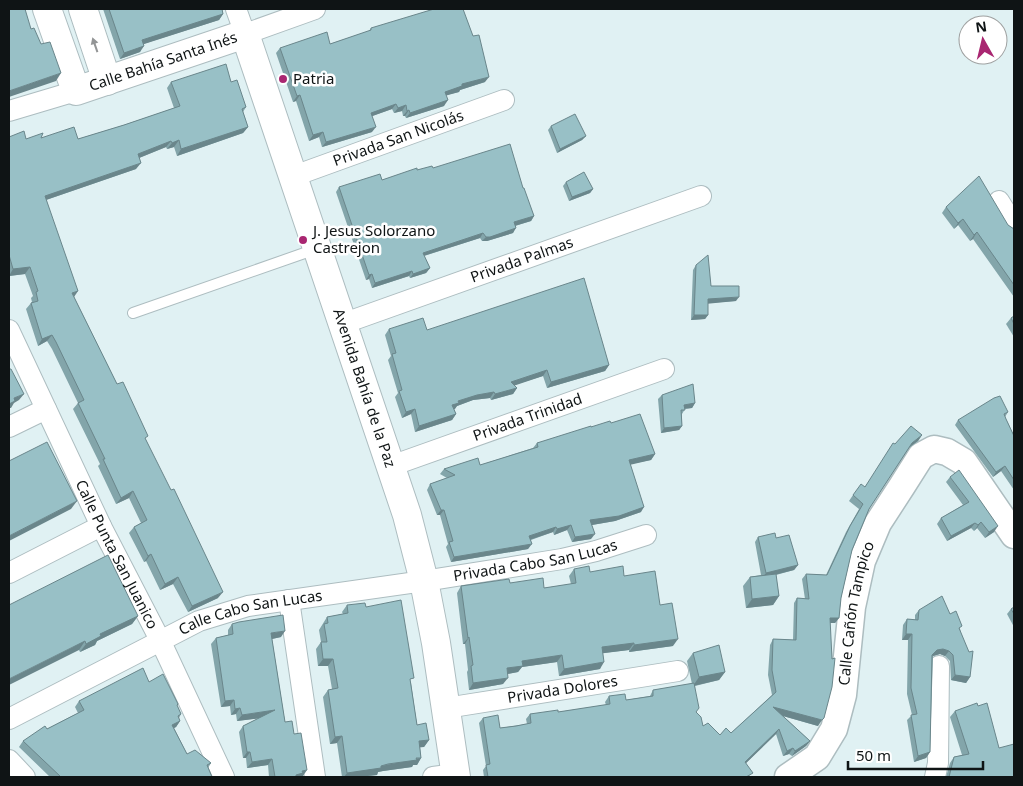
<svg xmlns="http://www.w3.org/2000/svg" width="1023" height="786" viewBox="0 0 1023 786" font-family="'Noto Sans',sans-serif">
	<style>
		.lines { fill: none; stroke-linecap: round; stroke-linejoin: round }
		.service-casing { stroke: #adbdc0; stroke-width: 12 }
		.minor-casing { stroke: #adbdc0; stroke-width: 22 }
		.tertiary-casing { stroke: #adbdc0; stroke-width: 29 }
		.secondary-casing { stroke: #adbdc0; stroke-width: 30 }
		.service { stroke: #fff; stroke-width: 10 }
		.minor { stroke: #fff; stroke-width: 20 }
		.tertiary { stroke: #fff; stroke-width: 26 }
		.secondary { stroke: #fff; stroke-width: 28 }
		.wall { fill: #83a5aa }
		.shaded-wall { fill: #6a868b }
		.building { fill: #98c0c6; stroke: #6a868b }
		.oneway { fill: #939596 }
		.poi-dot { fill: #a92671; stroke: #fff; stroke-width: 2 }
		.labels { text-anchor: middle; stroke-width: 5; stroke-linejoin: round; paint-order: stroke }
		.street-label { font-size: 15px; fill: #0f1415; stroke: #fff }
		.poi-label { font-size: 15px; fill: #0f1415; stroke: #fff; text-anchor: start }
	</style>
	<rect width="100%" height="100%" fill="#e0f1f3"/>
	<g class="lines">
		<defs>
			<polyline id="service" points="133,313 316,249"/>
			<g id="minor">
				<polyline points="236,9 245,34 315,9"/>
				<polyline points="9,111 76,91"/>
				<path id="s1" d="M294 176 504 100"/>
				<polyline points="999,201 1014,225"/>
				<path id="s2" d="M342 324 701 196"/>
				<path id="s3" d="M9 330 101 526 160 640 224 777"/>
				<polyline points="9,427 46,409"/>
				<path id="s4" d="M391 466 664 369"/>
				<polyline points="9,573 101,526"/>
				<polyline points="289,600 315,777"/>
				<path id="s5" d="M446 708 678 671"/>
				<path id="s6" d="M9 719 199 621 248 606 424 581 562 559 596 551 646 535"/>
				<polyline points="9,760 25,777"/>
				<polyline points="433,777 456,774"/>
				<polyline points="935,777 938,763 939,666"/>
			</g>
			<g id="tertiary">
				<path id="s7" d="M788 777 817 757 834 729 843 695 852 607 862 561 878 523 902 486 921 456 934 449 947 452 964 462 1014 535"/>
			</g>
			<g id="secondary">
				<path id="s8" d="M47 9 76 91 245 34 407 515 424 581 436 643 456 777"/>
				<polyline points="83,9 107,81"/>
			</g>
		</defs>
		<!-- service casing -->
		<use href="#service" class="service-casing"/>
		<!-- minor casing -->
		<use href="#minor" class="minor-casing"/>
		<!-- tertiary casing -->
		<use href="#tertiary" class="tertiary-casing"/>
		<!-- secondary casing -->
		<use href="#secondary" class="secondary-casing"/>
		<!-- service -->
		<use href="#service" class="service"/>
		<!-- minor -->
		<use href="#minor" class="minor"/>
		<!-- tertiary -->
		<use href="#tertiary" class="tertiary"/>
		<!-- secondary -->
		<use href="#secondary" class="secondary"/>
	</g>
	<!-- wall -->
	<g class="wall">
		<polygon points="103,9 222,9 223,14 219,20 143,44 140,52 120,59"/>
		<polygon points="371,28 485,82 460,90 459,92 446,95 444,106 406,118 405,116 403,116 402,111 394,113 392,109 372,116 372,132 322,147 319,137 309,141 296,101 293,102 276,53 280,48 330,44 369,31"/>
		<polygon points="171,82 231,82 246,107 243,112 248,127 243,133 177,156 174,147 167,149 166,147 139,158 136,169 46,200 74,297 117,384 146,440 218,598 188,612 173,584 160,590 146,561 144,562 129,533 134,527 141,523 129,498 116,504 98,466 100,464 73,409 78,403 52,349 47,341 38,346 26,309 31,303 32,302 31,298 33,296 25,274 9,276 9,137 26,139 78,139 124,125 174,108 167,88"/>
		<polygon points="551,126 586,136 582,140 557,153 548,130"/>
		<polygon points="433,168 523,188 534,216 531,221 515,226 513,233 487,241 482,241 480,238 424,256 430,268 426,273 410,278 409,276 372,288 369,279 366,280 336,192 339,187 382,180 417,170"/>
		<polygon points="566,182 593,189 590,193 569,201 563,186"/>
		<polygon points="946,207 1008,225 1014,229 1014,297 973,239 970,241 958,225 954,229 942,213"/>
		<polygon points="696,265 711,286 736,301 708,303 708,315 705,319 691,320 693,270"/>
		<polygon points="1014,316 1014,337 1006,324 1011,318"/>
		<polygon points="389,329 427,330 609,365 605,371 547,388 543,376 514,385 517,388 513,394 491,400 490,398 473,400 457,406 454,409 456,414 452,420 415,432 411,414 402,418 395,397 398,393 388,360 391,356 385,335"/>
		<polygon points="662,395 695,403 692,408 685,409 682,414 682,426 679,430 661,433 658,399"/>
		<polygon points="1008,412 1005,417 1014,436 1014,490 1001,471 993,477 955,425 958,420"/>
		<polygon points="611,423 655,454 651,460 630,464 641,512 615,521 592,525 591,539 572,542 567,530 554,535 553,532 531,540 528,549 451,562 446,547 448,544 440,515 437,515 427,490 430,484 447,478 440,474 444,469 480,465 533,448 537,443"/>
		<polygon points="922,435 918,441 909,448 869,509 852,550 841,598 839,618 835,623 830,623 818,726 783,716 810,741 806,746 792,756 789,754 783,756 776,734 746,763 750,777 484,777 483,770 486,766 479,723 483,718 500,728 527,724 526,719 530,714 558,712 606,705 605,702 609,696 626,700 650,696 653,690 692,684 687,661 693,653 725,672 719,680 695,686 696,712 703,726 720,735 731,733 772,695 768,675 770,645 773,639 793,640 794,603 797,598 805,599 802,579 806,574 826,575 846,532 859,509 849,501 853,495 865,487 895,444"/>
		<polygon points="950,477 994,532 985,538 977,528 974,531 971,528 947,541 937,524 941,518 963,505 946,482"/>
		<polygon points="758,537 776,538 798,565 794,570 776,575 779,596 773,605 746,608 743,586 750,577 761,575 755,542"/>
		<polygon points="574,569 590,572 624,576 660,605 673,646 629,652 629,650 603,653 600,669 559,676 557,662 522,667 518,672 507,674 503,684 469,690 467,672 468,670 465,644 463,644 457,593 461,586 510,583 544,588 571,584 569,576"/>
		<polygon points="9,605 138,616 132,624 97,641 95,645 80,652 79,650"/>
		<polygon points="347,605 366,607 411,683 417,725 429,740 424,747 420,747 421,758 417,765 413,765 412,767 383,771 378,772 377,775 358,777 342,777 337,743 330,744 323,697 328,690 332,689 328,666 318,666 316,649 321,642 319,630 327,617 343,614 342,612"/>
		<polygon points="1014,607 1014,627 1007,614 1011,609"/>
		<polygon points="919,610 950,614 960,629 970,677 966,683 951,680 950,661 945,656 940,654 933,656 930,752 926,758 914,762 907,720 912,715 907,694 908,640 902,640 903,625 907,619 915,620 915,615"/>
		<polygon points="232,624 281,637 272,639 285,722 294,734 303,776 300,777 269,777 268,765 247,768 246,758 243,758 239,732 243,726 259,718 237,721 236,714 231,715 230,706 221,707 211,644 216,638 228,635 228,630"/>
		<polygon points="149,682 178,704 177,706 181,714 179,718 180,721 176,727 174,728 187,754 211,763 208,768 212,777 50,777 19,747 23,741 78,713 75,707 79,701"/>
		<polygon points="955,711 999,748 1014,777 946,777 950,763 954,757 962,755 950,717"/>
	</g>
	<!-- shaded-wall -->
	<g class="shaded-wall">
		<polygon points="223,14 219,20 138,46 142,40"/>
		<polygon points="144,46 140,52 120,59 124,53"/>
		<polygon points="61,73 56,81 9,97 9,91"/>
		<polygon points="489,77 485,82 460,90 459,92 441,97 445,92 462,84"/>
		<polygon points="300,95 296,101 293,102 297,96"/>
		<polygon points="448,100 444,106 406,118 410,113"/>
		<polygon points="396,104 392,109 367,118 371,113"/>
		<polygon points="406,105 402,111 394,113 398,108"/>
		<polygon points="409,110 405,116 403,116 407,111"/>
		<polygon points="248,127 243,133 177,156 181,149"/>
		<polygon points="376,127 372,132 322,147 326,142"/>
		<polygon points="323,132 319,137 309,141 313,135"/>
		<polygon points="586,136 582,140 557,153 560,149"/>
		<polygon points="179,140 174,147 167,149 172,143"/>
		<polygon points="171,141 166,147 134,160 138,154"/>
		<polygon points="141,163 136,169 40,202 45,196"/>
		<polygon points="593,189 590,193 569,201 572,197"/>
		<polygon points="534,216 531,221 511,227 514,222"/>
		<polygon points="963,219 958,225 954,229 958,223"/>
		<polygon points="516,228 513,233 487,241 482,241 486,237"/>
		<polygon points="977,232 973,239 970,241 974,235"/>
		<polygon points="483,233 480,238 420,257 423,253"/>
		<polygon points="30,267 25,274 9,276 13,269"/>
		<polygon points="430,268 426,273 410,278 413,274"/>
		<polygon points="412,271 409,276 372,288 375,283"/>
		<polygon points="372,274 369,279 366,280 369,275"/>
		<polygon points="78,291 74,297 72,293"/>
		<polygon points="739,297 736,301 705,304 708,299"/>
		<polygon points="694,315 708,315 705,319 691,320"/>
		<polygon points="52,335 47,341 38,346 42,339"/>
		<polygon points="609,365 605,371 547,388 551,382"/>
		<polygon points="547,370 543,376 507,388 511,382"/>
		<polygon points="517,388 513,394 491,400 495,394"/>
		<polygon points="494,392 490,398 473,400 457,406 455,409 448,410 452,405 458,401 477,395"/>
		<polygon points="24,394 19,400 14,403 11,408 9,408 9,404 14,398"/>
		<polygon points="695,403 692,408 681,409 684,405"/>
		<polygon points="415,409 411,414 402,418 406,412"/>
		<polygon points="456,414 452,420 415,432 419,426"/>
		<polygon points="682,426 679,430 661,433 664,428"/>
		<polygon points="922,435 918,441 908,448 912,443"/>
		<polygon points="655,454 651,460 625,466 629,460"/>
		<polygon points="1005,466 1001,471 993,477 996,472"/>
		<polygon points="133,491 129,498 116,504 121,498"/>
		<polygon points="77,501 71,509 9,541 9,536"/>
		<polygon points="644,507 641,512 615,521 586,526 590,520"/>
		<polygon points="441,510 444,510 440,515 437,515"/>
		<polygon points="981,522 977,528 974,531 978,525"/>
		<polygon points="975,523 971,528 947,541 951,536"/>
		<polygon points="571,525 567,530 554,535 557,529"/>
		<polygon points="998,526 994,532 985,538 989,532"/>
		<polygon points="556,527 553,532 526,541 529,536"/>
		<polygon points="595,534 591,539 572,542 575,537"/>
		<polygon points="532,544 528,549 451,562 454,557"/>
		<polygon points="151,554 146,561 144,562 148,556"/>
		<polygon points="798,565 794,570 762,578 766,573"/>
		<polygon points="178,577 173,584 160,590 165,584"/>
		<polygon points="223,592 218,598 188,612 192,606"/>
		<polygon points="779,596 773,605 746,608 752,599"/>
		<polygon points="138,616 132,624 97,641 95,645 80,652 86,644 100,634"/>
		<polygon points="830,618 839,618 835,623 826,623"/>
		<polygon points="285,631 281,637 267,640 271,633"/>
		<polygon points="906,634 912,634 908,640 902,640"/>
		<polygon points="469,637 465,644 463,644 468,638"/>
		<polygon points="678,639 673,646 629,652 634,645"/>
		<polygon points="85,641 79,650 9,685 9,679"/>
		<polygon points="634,643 629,650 597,654 602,647"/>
		<polygon points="943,649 949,651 945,656 940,654 933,656 932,655 937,650"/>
		<polygon points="562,655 557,662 522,667 518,672 502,675 507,668 522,661"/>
		<polygon points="323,659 333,659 328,666 318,666"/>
		<polygon points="604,662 600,669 559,676 564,669"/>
		<polygon points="725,672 719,680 693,686 699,677"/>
		<polygon points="955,675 970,677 966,683 951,680"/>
		<polygon points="508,678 503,684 469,690 473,683"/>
		<polygon points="234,700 230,706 221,707 225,701"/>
		<polygon points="773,707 822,720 818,726 769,712"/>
		<polygon points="240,708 236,714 231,715 235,709"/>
		<polygon points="275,710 270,717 237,721 242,715"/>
		<polygon points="180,721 176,727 168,731 172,725"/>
		<polygon points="779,729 776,734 741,768 745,762"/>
		<polygon points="342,736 337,743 330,744 335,737"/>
		<polygon points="429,740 424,747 414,748 419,741"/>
		<polygon points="810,741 806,746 792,756 795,751"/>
		<polygon points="793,748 789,754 783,756 787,751"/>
		<polygon points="247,752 250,752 246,758 243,758"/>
		<polygon points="930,752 926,758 914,762 918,756"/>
		<polygon points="421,758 417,765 413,765 412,767 383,771 378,772 377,775 358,777 344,777 347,773"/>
		<polygon points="272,759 268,765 247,768 252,762"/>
		<polygon points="307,770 303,776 300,777 294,777 296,775 302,771"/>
	</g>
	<!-- building -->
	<g class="building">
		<polygon points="9,9 25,9 31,29 34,28 41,44 50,42 61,73 9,91"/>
		<polygon points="109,9 222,9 223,14 142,40 144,46 124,53"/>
		<polygon points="434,9 463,9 473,36 479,35 489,77 462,84 462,86 445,92 448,100 410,113 409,110 407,111 406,105 398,108 396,104 371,113 376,127 326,142 323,132 313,135 300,95 297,96 280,48 327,32 330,44 371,30 371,28"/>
		<polygon points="226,64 231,82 237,80 246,107 242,109 248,127 181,149 179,140 172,143 171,141 138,154 141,163 45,196 78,291 72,293 117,384 123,382 148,436 145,438 171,490 174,489 223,592 192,606 178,577 165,584 151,554 148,556 134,527 147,520 133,491 121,498 103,459 105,459 78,403 84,400 56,342 52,335 42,339 31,303 38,301 36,292 38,291 30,267 13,269 9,255 9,137 24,131 26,139 43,133 41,138 74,127 78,139 124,125 180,106 171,82"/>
		<polygon points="575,114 586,136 560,149 551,126"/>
		<polygon points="510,144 523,188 524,188 534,216 514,222 516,228 490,237 486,237 483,233 423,253 430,268 413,274 412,271 375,283 372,274 369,275 339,187 380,174 382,180 417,168 417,170 432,166 433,168"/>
		<polygon points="584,172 593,189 572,197 566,182"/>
		<polygon points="979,176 1008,225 1014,229 1014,285 977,232 974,235 963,219 958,223 946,207"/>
		<polygon points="708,255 711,286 739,286 739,297 708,299 708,315 694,315 696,265"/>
		<polygon points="584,278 609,365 551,382 547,370 511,382 517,388 495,394 494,392 477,395 458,401 459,403 452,405 456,414 419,426 415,409 406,412 399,391 402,390 392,354 396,353 389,329 423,318 427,330"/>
		<polygon points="1014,316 1014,324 1011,318"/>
		<polygon points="9,369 11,369 24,394 14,398 15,401 9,404"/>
		<polygon points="693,384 695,403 684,405 685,410 681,410 682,426 664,428 662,395"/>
		<polygon points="1000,396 1008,412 1004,414 1006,419 1014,436 1014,480 1005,466 996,472 958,420 994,398"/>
		<polygon points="640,414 655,454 629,460 644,507 619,516 590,520 595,534 575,537 571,525 557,529 556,527 529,536 532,544 454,557 449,542 453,541 444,510 441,510 430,484 455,475 444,469 478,458 480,465 538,447 537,443 591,426 591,427 610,421 611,423"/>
		<polygon points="911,426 922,435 912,443 869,509 852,550 841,598 839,618 830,618 832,659 835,658 832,687 824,718 822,720 773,707 810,741 795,751 793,748 787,751 779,729 745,762 753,773 746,777 488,777 486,765 490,764 483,718 498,715 500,728 516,726 531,723 530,714 558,710 558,712 610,704 609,696 625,694 626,700 653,696 653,690 694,683 699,708 696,712 701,717 703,726 708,723 720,735 726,728 731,733 776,692 772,670 773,639 796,640 797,598 809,599 806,574 827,575 850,526 863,504 853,495 861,484 865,487 893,443 895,444"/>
		<polygon points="47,442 77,501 9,536 9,461"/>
		<polygon points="959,470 998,526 989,532 981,522 978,525 975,523 951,536 941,518 969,502 950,477"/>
		<polygon points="775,533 776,538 789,535 798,565 766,573 758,537"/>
		<polygon points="108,555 138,616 100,634 101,636 86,644 85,641 9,679 9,605"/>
		<polygon points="589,566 590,572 623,566 624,576 655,571 660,605 672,603 678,639 634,645 634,643 602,647 604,662 564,669 562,655 522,661 523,666 507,668 508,678 473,683 471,666 473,665 469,637 468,638 461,586 509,579 510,583 543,578 544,588 576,583 574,569"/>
		<polygon points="776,574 779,596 752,599 750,577"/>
		<polygon points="942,596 950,614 956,611 962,626 959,628 969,652 973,651 970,677 955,675 953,655 949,651 943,649 937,650 932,655 930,752 918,756 911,715 917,714 911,688 912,634 906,634 907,619 918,620 919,610"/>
		<polygon points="401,600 414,678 410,679 417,725 426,723 429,740 419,741 421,758 416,758 417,760 388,764 381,766 381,768 347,773 342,736 335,737 328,690 338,688 333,659 323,659 321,642 327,642 324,624 328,623 327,617 348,613 347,605 365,603 366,607"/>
		<polygon points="1014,607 1014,614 1011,609"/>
		<polygon points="283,615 285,631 271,633 285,722 292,721 294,734 301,733 307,770 302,771 303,773 296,775 296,777 275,777 272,759 252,762 250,752 247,752 243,726 275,710 242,715 240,708 235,709 234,700 225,701 216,638 233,634 232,624 239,622"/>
		<polygon points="719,645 725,672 699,677 693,653"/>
		<polygon points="143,668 149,682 163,674 178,704 177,705 181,714 178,716 180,721 172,725 187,754 195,750 211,763 207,765 212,777 61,777 23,741 45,726 47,729 84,710 79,701"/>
		<polygon points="977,703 978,706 987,703 999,748 1014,744 1014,777 949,777 954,757 969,754 955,711"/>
	</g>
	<!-- one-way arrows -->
	<defs><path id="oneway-solid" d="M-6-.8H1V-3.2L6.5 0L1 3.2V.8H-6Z" transform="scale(1.25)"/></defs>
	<use class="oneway" href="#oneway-solid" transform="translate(95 45) rotate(-109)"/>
	<!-- markers -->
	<g class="poi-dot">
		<circle cx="283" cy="79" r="5"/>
		<circle cx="303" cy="240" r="5"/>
	</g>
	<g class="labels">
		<!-- street labels -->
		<g class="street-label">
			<text dy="5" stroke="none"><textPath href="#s8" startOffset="179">Calle Bahía Santa Inés</textPath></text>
			<text dy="5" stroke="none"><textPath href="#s1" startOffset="111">Privada San Nicolás</textPath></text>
			<text dy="5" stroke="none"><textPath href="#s2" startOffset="191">Privada Palmas</textPath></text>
			<text dy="5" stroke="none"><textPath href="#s8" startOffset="639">Avenida Bahía de la Paz</textPath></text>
			<text dy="5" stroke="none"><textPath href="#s4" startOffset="145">Privada Trinidad</textPath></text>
			<text dy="5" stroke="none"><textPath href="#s3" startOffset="249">Calle Punta San Juanico</textPath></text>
			<text dy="5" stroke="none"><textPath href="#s6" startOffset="556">Privada Cabo San Lucas</textPath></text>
			<text dy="5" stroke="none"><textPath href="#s7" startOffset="186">Calle Cañón Tampico</textPath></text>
			<text dy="5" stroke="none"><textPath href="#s6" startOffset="266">Calle Cabo San Lucas</textPath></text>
			<text dy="5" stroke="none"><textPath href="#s5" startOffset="118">Privada Dolores</textPath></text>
		</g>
		<!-- poi labels -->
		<g class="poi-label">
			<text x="293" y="84">Patria</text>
			<text x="313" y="236">J. Jesus Solorzano<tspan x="313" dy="17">Castrejon</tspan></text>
		</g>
	</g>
	<!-- border -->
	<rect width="1023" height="786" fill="none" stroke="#0f1415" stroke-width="20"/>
	<!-- north arrow -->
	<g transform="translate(983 40) rotate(352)"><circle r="24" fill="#ffffff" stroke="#9fa1a1"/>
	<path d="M0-4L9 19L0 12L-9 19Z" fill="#a92671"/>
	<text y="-8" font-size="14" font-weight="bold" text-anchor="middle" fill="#0f1415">N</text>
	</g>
	<!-- scale -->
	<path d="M848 761v8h135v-8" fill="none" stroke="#0f1415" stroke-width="2.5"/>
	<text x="856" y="761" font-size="15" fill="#0f1415" stroke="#ffffff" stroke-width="4" paint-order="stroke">50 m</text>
</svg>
